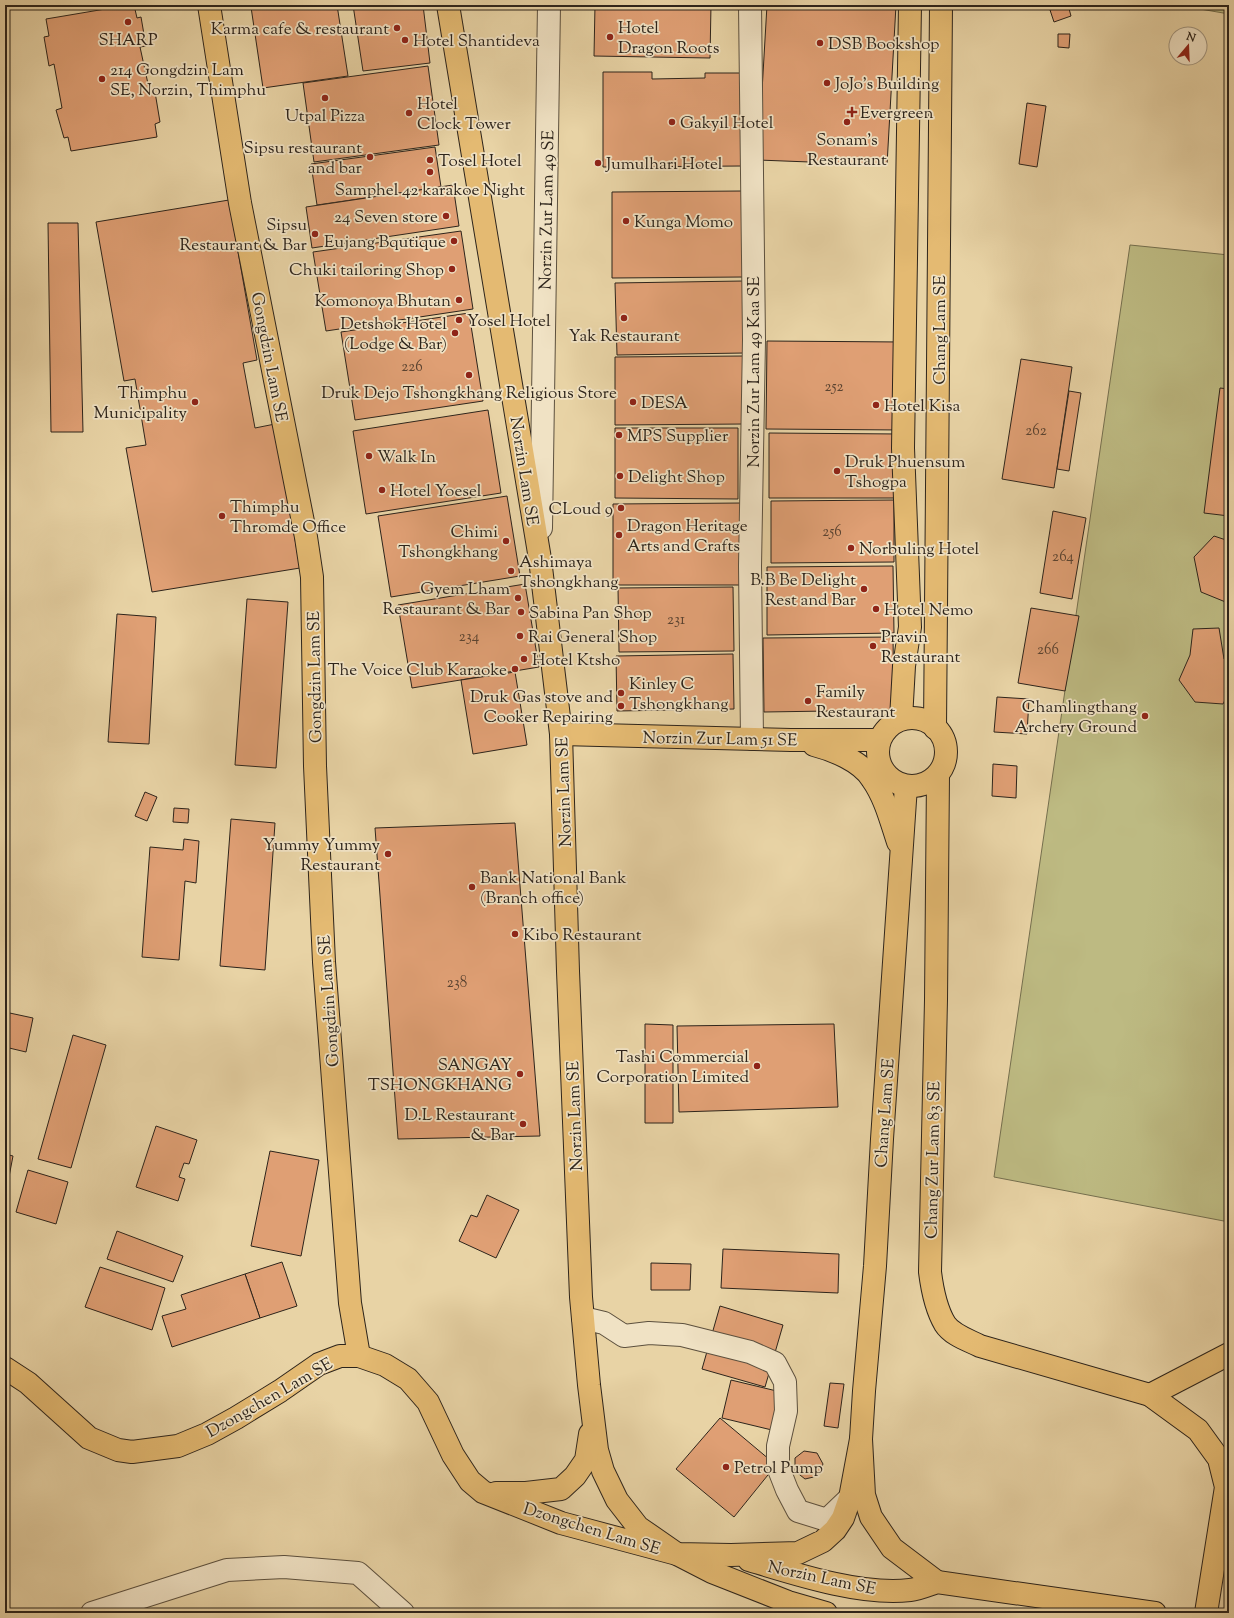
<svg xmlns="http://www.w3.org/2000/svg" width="1234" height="1618" viewBox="0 0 1234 1618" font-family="'Sorts Mill Goudy',serif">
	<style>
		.green { fill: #bdba82; stroke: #756f4e }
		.building { fill: #df9f74; stroke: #2d241b }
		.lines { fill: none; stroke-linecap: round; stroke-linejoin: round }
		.minor-casing { stroke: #5c503e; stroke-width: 24 }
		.major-casing { stroke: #2d241b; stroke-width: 24 }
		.minor { stroke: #f0e2c4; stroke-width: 22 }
		.major { stroke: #e4ba72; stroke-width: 22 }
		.poi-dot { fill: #8f2418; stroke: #f0e2c4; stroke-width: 1.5 }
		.labels { text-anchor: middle; stroke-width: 3.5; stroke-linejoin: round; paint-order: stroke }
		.number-label { font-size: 15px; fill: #5a4331 }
		.poi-label { font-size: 17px; fill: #2d241b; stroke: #f0e2c4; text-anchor: start }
		.street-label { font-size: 17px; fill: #2d241b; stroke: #f0e2c4 }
	</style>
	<rect width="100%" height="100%" fill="#e8d3a5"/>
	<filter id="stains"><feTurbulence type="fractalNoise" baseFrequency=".005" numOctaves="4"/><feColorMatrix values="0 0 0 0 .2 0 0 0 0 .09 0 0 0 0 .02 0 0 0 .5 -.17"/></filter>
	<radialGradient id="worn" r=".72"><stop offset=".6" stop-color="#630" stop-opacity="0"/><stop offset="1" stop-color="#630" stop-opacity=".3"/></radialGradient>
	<!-- green -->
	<g class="green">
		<polygon points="1177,5 1229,5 1229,14"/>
		<polygon points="1130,245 1229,255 1229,1222 994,1177"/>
	</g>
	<!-- building -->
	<g class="building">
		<polygon points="129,5 134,5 137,18 141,17 146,46 140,47 150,93 155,92 160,122 155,124 157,137 71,151 68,137 64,138 56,110 62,108 54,64 49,66 44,37 49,36 46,19"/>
		<polygon points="261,5 337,5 348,76 263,88 251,7"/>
		<polygon points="353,5 423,5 430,63 363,71"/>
		<polygon points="595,5 711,5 710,58 594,56"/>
		<polygon points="767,5 896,5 887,165 758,160"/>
		<polygon points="1068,5 1071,16 1054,22 1050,10"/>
		<polygon points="1058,34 1070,34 1069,48 1058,47"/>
		<polygon points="428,66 439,145 314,162 303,83"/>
		<polygon points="603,72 652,72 652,79 705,78 705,73 740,73 741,166 603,167"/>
		<polygon points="1027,103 1046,106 1037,167 1019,164"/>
		<polygon points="435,147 441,187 317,205 311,164"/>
		<polygon points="453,185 459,226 312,248 306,207"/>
		<polygon points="742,191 743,277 612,278 612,192"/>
		<polygon points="229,200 257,360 243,363 255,428 275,424 300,568 152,592 126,448 146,445 135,379 124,381 96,222"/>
		<polygon points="48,223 78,223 83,432 51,432"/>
		<polygon points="461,231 473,309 326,331 313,252"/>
		<polygon points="743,281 744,353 617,355 615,283"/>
		<polygon points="469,313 483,401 355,420 341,332"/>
		<polygon points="767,341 902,342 901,430 766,429"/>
		<polygon points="743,356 743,424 615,425 615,357"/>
		<polygon points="1021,359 1072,367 1054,488 1002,479"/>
		<polygon points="1220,388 1229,389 1229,516 1204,513"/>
		<polygon points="1069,391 1081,393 1069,471 1057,469"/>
		<polygon points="488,410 501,493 366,514 353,431"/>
		<polygon points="615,428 738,428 738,499 615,498"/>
		<polygon points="769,433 900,434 900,498 769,498"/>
		<polygon points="507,496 520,576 391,597 378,516"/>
		<polygon points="894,500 894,562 771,563 771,501"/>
		<polygon points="742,503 742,585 613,585 613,504"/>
		<polygon points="1053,511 1086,518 1072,599 1040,593"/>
		<polygon points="1214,536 1229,541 1228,603 1201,592 1194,557"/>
		<polygon points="893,566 894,633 767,635 767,567"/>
		<polygon points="525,584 539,667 412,688 398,605"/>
		<polygon points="733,587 734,651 619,652 618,588"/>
		<polygon points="247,599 288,602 276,768 235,765"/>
		<polygon points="1031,608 1079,616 1065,691 1018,683"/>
		<polygon points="117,614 156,617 149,744 108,742"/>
		<polygon points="1219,628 1224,659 1229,663 1229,692 1223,704 1195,702 1179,680 1190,655 1193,629"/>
		<polygon points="893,637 894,710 764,712 763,638"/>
		<polygon points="733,654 734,709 617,711 616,656"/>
		<polygon points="515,672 527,745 473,754 461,680"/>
		<polygon points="997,697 1029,699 1027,734 994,732"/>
		<polygon points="993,764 1017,766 1016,798 992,796"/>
		<polygon points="145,792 157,797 147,821 135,816"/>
		<polygon points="174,808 189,809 188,823 173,822"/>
		<polygon points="231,819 275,823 265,970 220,966"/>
		<polygon points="515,823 540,1136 398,1139 375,828"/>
		<polygon points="184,839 199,841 196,883 185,881 179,960 142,957 150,847 183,850"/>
		<polygon points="5,1012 33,1018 26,1052 5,1047"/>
		<polygon points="645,1024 673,1025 673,1123 645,1123"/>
		<polygon points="834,1024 838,1107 679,1112 677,1026"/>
		<polygon points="73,1035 106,1045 71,1168 38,1159"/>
		<polygon points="156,1126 197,1140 189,1164 184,1163 179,1177 185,1179 178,1201 136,1187"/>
		<polygon points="270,1151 319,1160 301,1256 251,1246"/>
		<polygon points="5,1154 13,1156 8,1182 5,1181"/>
		<polygon points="28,1170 68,1182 56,1224 16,1212"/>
		<polygon points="487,1195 519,1210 496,1258 459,1241 471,1215 477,1217"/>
		<polygon points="117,1231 183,1256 173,1282 107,1259"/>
		<polygon points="723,1249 839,1254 838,1293 721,1288"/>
		<polygon points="282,1262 297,1306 260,1318 245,1274"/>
		<polygon points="651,1263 691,1264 690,1290 651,1290"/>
		<polygon points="100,1267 165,1288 152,1330 85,1307"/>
		<polygon points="245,1274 260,1318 172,1347 162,1316 186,1309 181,1295"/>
		<polygon points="720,1306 783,1325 765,1387 702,1369"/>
		<polygon points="731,1380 785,1393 776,1431 722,1418"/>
		<polygon points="830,1383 844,1384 838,1428 824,1426"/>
		<polygon points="720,1418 776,1465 734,1517 676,1469"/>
		<polygon points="804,1451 817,1453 823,1464 818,1476 805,1479 795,1471 795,1458"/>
	</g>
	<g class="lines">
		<defs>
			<g id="minor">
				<polyline points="750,5 754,340 750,566 752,739"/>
				<polyline points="541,528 549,5"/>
				<polyline points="583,1318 604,1323 624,1336 649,1333 682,1335 750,1352 775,1363 785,1382 786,1411 778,1446 778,1467 787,1490 798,1511 827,1520 850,1498"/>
				<polyline points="92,1613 227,1570 284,1567 358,1573 403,1613"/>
			</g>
			<g id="major">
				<polyline points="209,5 240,203 306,537 312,577 315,766 324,962 350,1303 359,1356"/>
				<polyline points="448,5 540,559 561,734 568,971 581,1297 589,1385 597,1450 603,1471 617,1500 638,1527 677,1554 712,1572 788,1602 826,1613"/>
				<circle cx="912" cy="752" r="34"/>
				<polyline points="901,719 904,666 910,627 903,448 910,5"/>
				<polyline points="935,728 941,5"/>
				<polyline points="561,734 791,740 879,740"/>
				<path d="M814 745C833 750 861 761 872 779 885 797 891 821 898 842"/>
				<path d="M938 775 936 1000 930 1272C932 1288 936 1309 945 1324 952 1335 968 1340 980 1346L1150 1395 1198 1430 1219 1459 1226 1487 1206 1613"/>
				<polyline points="906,786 882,1139 875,1266 864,1391 861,1439 864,1495 871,1517 892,1548 937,1582"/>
				<polyline points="5,1368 28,1383 89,1438 118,1450 132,1452 178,1446 207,1434 236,1418 280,1391 319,1364 340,1356 359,1356 385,1365 408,1379 428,1402 453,1455 470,1481 483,1492 561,1523 677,1554 731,1555 798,1553 823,1541 835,1530 843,1518 850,1498 861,1439"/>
				<polyline points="1150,1395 1229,1354"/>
				<polyline points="496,1493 526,1493 561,1489 575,1476 586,1460 590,1434"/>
				<path d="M749 1560C795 1574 862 1596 910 1590 919 1589 928 1585 937 1582L1155 1613"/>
			</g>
		</defs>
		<!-- minor casing -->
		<use href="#minor" class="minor-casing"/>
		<!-- major casing -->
		<use href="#major" class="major-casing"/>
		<!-- minor -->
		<use href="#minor" class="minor"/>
		<!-- major -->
		<use href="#major" class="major"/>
	</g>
	<!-- markers -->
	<g class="poi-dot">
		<circle cx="128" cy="22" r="4"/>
		<circle cx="397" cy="28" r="4"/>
		<circle cx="610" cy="37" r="4"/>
		<circle cx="405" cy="40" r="4"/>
		<circle cx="820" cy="43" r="4"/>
		<circle cx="102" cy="79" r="4"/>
		<circle cx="827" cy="83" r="4"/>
		<circle cx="325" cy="98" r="4"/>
		<path d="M850 106h4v4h4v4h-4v4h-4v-4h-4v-4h4z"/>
		<circle cx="409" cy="113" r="4"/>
		<circle cx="672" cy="122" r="4"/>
		<circle cx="847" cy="122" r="4"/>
		<circle cx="370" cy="157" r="4"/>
		<circle cx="430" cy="160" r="4"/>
		<circle cx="598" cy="163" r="4"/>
		<circle cx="430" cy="172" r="4"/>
		<circle cx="446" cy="216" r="4"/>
		<circle cx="626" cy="221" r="4"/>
		<circle cx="315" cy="234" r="4"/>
		<circle cx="454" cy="241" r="4"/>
		<circle cx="452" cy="269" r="4"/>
		<circle cx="459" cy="300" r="4"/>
		<circle cx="624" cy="318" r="4"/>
		<circle cx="459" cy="320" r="4"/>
		<circle cx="455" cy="333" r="4"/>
		<circle cx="469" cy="375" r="4"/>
		<circle cx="195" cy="402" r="4"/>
		<circle cx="633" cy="402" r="4"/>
		<circle cx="876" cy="405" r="4"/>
		<circle cx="619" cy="435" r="4"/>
		<circle cx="369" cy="456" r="4"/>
		<circle cx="837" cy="471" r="4"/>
		<circle cx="620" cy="476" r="4"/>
		<circle cx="382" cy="490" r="4"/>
		<circle cx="621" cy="508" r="4"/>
		<circle cx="222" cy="516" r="4"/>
		<circle cx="619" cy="535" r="4"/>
		<circle cx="506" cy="541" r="4"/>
		<circle cx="851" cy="548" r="4"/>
		<circle cx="511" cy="571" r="4"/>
		<circle cx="864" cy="589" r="4"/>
		<circle cx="518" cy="598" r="4"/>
		<circle cx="876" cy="609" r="4"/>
		<circle cx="521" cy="612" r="4"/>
		<circle cx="520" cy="636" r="4"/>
		<circle cx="873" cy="646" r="4"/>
		<circle cx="524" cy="659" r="4"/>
		<circle cx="515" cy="669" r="4"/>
		<circle cx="621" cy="693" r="4"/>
		<circle cx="808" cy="701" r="4"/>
		<circle cx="621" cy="706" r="4"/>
		<circle cx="1145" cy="716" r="4"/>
		<circle cx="388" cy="854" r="4"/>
		<circle cx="472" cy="887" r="4"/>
		<circle cx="515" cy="934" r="4"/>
		<circle cx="757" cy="1066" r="4"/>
		<circle cx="520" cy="1074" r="4"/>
		<circle cx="523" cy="1124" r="4"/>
		<circle cx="726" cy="1467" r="4"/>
	</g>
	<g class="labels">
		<!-- number labels -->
		<g class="number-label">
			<text x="412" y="371">226</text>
			<text x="834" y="391">252</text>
			<text x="1036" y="435">262</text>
			<text x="832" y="536">256</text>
			<text x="1063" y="561">264</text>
			<text x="676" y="624">231</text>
			<text x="469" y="641">234</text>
			<text x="1048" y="654">266</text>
			<text x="457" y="987">238</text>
		</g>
		<!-- poi labels -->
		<g class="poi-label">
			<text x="618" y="33">Hotel<tspan x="618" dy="20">Dragon Roots</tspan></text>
			<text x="389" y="34" text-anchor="end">Karma cafe &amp; restaurant</text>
			<text x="128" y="45" text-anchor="middle">SHARP</text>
			<text x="413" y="46">Hotel Shantideva</text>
			<text x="828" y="49">DSB Bookshop</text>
			<text x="110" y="75">214 Gongdzin Lam<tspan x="110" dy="20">SE, Norzin, Thimphu</tspan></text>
			<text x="835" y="89">JoJo's Building</text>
			<text x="417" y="109">Hotel<tspan x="417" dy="20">Clock Tower</tspan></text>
			<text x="860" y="118">Evergreen</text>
			<text x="325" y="121" text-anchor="middle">Utpal Pizza</text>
			<text x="680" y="128">Gakyil Hotel</text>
			<text x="847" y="145" text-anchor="middle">Sonam’s<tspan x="847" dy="20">Restaurant</tspan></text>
			<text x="362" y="153" text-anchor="end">Sipsu restaurant<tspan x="362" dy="20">and bar</tspan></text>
			<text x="438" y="166">Tosel Hotel</text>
			<text x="606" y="169">Jumulhari Hotel</text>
			<text x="430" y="195" text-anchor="middle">Samphel 42 karakoe Night</text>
			<text x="438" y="222" text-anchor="end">24 Seven store</text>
			<text x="634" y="227">Kunga Momo</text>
			<text x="307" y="230" text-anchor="end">Sipsu<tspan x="307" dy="20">Restaurant &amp; Bar</tspan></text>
			<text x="446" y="247" text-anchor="end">Eujang Bqutique</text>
			<text x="444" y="275" text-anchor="end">Chuki tailoring Shop</text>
			<text x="451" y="306" text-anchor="end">Komonoya Bhutan</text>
			<text x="467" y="326">Yosel Hotel</text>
			<text x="447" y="329" text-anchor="end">Detshok Hotel<tspan x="447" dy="20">(Lodge &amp; Bar)</tspan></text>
			<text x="624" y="341" text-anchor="middle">Yak Restaurant</text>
			<text x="187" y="398" text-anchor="end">Thimphu<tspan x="187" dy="20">Municipality</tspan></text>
			<text x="469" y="398" text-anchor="middle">Druk Dejo Tshongkhang Religious Store</text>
			<text x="641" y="408">DESA</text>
			<text x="884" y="411">Hotel Kisa</text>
			<text x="627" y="441">MPS Supplier</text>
			<text x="377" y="462">Walk In</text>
			<text x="845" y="467">Druk Phuensum<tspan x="845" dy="20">Tshogpa</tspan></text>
			<text x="628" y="482">Delight Shop</text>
			<text x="390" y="496">Hotel Yoesel</text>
			<text x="230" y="512">Thimphu<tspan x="230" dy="20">Thromde Office</tspan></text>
			<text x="613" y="514" text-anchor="end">CLoud 9</text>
			<text x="627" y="531">Dragon Heritage<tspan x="627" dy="20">Arts and Crafts</tspan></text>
			<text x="498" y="537" text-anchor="end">Chimi<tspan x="498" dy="20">Tshongkhang</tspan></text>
			<text x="859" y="554">Norbuling Hotel</text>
			<text x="519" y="567">Ashimaya<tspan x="519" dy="20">Tshongkhang</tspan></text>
			<text x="856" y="585" text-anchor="end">B.B Be Delight<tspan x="856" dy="20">Rest and Bar</tspan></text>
			<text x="510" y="594" text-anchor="end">Gyem Lham<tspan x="510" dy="20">Restaurant &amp; Bar</tspan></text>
			<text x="884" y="615">Hotel Nemo</text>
			<text x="529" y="618">Sabina Pan Shop</text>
			<text x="528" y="642">Rai General Shop</text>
			<text x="881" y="642">Pravin<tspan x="881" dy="20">Restaurant</tspan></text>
			<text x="532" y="665">Hotel Ktsho</text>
			<text x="507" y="675" text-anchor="end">The Voice Club Karaoke</text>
			<text x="629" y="689">Kinley C<tspan x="629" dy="20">Tshongkhang</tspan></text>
			<text x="816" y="697">Family<tspan x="816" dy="20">Restaurant</tspan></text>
			<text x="613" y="702" text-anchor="end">Druk Gas stove and<tspan x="613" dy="20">Cooker Repairing</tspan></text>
			<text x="1137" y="712" text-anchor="end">Chamlingthang<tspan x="1137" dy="20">Archery Ground</tspan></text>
			<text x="380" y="850" text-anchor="end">Yummy Yummy<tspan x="380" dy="20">Restaurant</tspan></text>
			<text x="480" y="883">Bank National Bank<tspan x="480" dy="20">(Branch office)</tspan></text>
			<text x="523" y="940">Kibo Restaurant</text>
			<text x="749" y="1062" text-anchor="end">Tashi Commercial<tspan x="749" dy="20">Corporation Limited</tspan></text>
			<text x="512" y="1070" text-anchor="end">SANGAY<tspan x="512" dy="20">TSHONGKHANG</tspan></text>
			<text x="515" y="1120" text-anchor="end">D.L Restaurant<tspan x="515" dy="20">&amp; Bar</tspan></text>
			<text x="734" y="1473">Petrol Pump</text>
		</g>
		<!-- street labels -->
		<g class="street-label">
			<text transform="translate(546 210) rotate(-89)" y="6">Norzin Zur Lam 49 SE</text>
			<text transform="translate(939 330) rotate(-90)" y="6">Chang Lam SE</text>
			<text transform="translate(270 357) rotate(79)" y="6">Gongdzin Lam SE</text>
			<text transform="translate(753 372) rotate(-90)" y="6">Norzin Zur Lam 49 Kaa SE</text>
			<text transform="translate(525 471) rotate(81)" y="6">Norzin Lam SE</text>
			<text transform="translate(314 677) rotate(-91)" y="6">Gongdzin Lam SE</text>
			<text transform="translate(720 738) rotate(1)" y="6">Norzin Zur Lam 51 SE</text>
			<text transform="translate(563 792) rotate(-92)" y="6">Norzin Lam SE</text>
			<text transform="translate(328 1001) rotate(-94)" y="6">Gongdzin Lam SE</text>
			<text transform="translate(884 1113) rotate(-86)" y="6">Chang Lam SE</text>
			<text transform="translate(574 1116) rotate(-92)" y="6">Norzin Lam SE</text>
			<text transform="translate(932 1160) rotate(-89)" y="6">Chang Zur Lam 83 SE</text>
			<text transform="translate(269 1397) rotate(-30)" y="6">Dzongchen Lam SE</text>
			<text transform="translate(592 1528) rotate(17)" y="6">Dzongchen Lam SE</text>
			<text transform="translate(822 1577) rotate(12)" y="6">Norzin Lam SE</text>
		</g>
	</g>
	<!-- margin -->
	<rect width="1234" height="1618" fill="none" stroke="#e8d3a5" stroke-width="20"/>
	<rect x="6" y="6" width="1222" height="1606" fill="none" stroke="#2d241b" stroke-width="2"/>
	<rect x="10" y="10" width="1214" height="1598" fill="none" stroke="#2d241b"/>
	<!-- north arrow -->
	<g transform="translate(1188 46) rotate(19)"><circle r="19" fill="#f0e2c4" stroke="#a29680"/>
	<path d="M0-3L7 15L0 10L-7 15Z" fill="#8f2418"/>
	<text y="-6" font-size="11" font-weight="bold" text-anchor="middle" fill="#2d241b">N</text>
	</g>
	<rect width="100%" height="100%" filter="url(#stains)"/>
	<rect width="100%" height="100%" fill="url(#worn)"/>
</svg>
